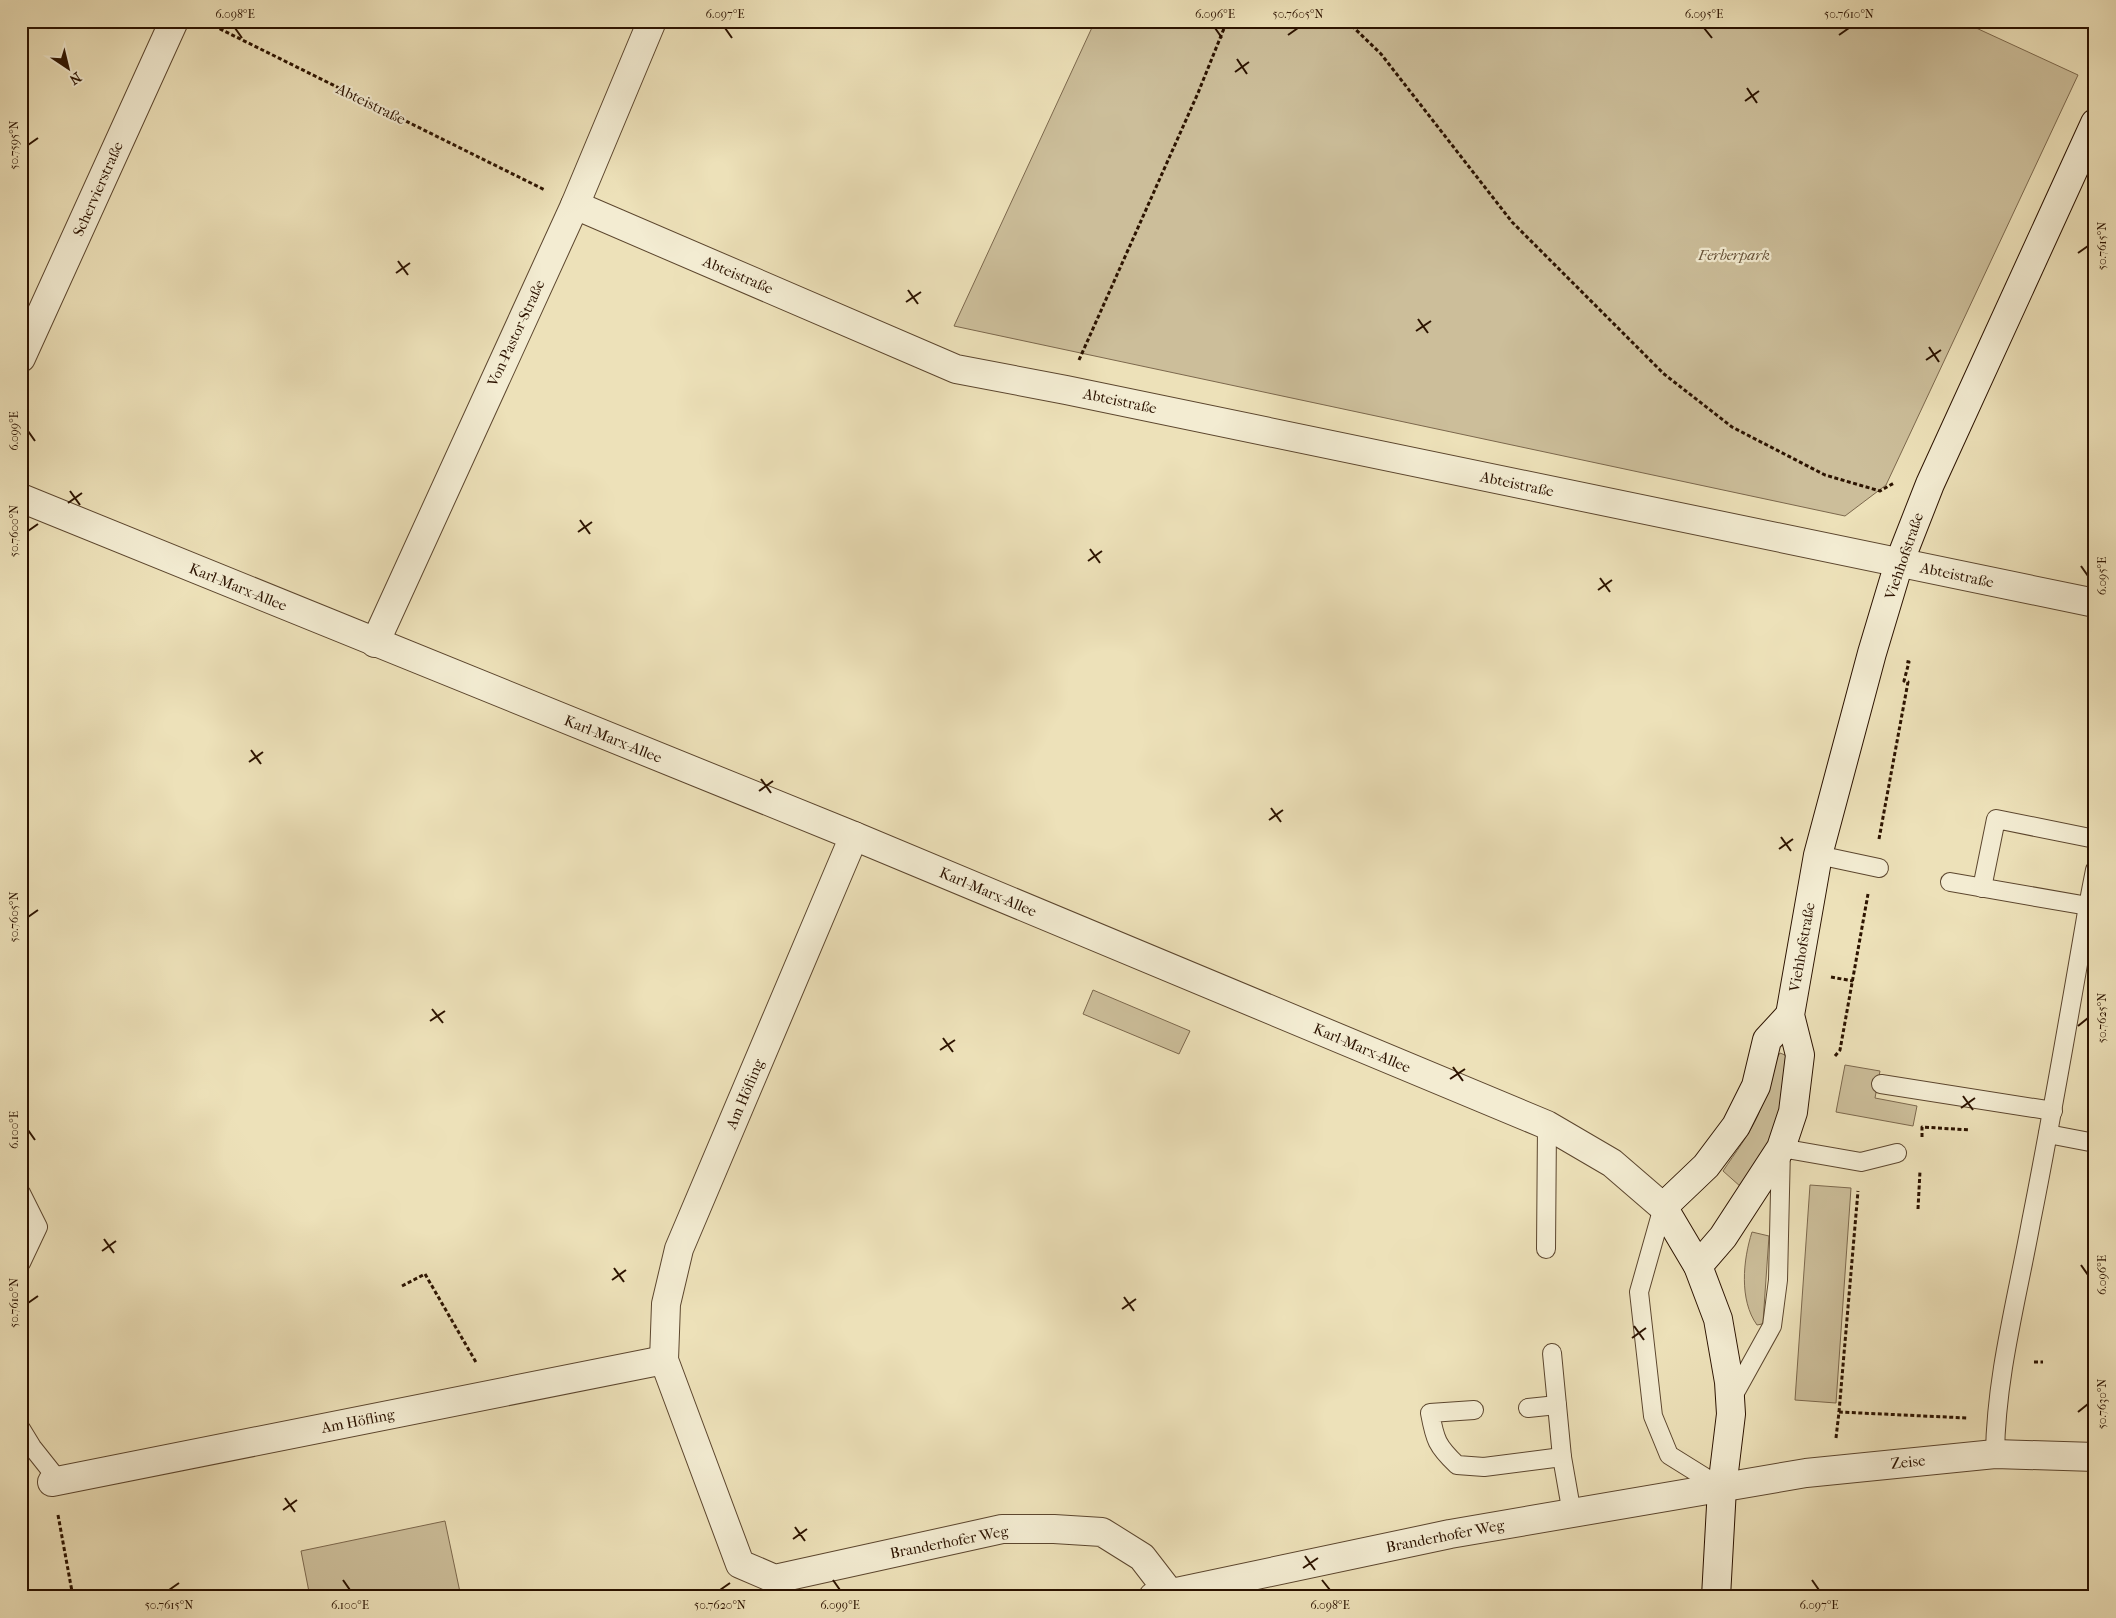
<svg xmlns="http://www.w3.org/2000/svg" width="2116" height="1618" viewBox="0 0 2116 1618" font-family="'IM FELL French Canon',serif">
	<style>
		.green { fill: #ccbe9a; stroke: #7c684d }
		.lines { fill: none; stroke-linecap: round; stroke-linejoin: round }
		.service-casing { stroke: #5c462e; stroke-width: 20 }
		.minor-casing { stroke: #5c462e; stroke-width: 30 }
		.tertiary-casing { stroke: #5c462e; stroke-width: 30 }
		.secondary-casing { stroke: #2c1300; stroke-width: 30 }
		.path { stroke: #2c1300; stroke-width: 3; stroke-dasharray: 4 2.5; stroke-linecap: butt }
		.service { stroke: #f3ecd2; stroke-width: 18 }
		.minor { stroke: #f3ecd2; stroke-width: 28 }
		.tertiary { stroke: #f3ecd2; stroke-width: 28 }
		.secondary { stroke: #f3ecd2; stroke-width: 28 }
		.ticks { fill: none; stroke: #2c1300; stroke-width: 2 }
		.labels { text-anchor: middle; stroke-width: 4.5; stroke-linejoin: round; paint-order: stroke }
		.street-label { font-size: 15px; fill: #2c1300; stroke: #f3ecd2 }
		.park-label { font-size: 15px; font-style: italic; fill: #644f36; stroke: #f3ecd2 }
		.neatline { fill: none; stroke: #2c1300; stroke-width: 2 }
		.ticks-label { font-size: 12px; text-anchor: middle; fill: #2c1300 }
	</style>
	<rect width="100%" height="100%" fill="#ede1b9"/>
	<filter id="stains"><feTurbulence type="fractalNoise" baseFrequency=".004" numOctaves="4"/><feColorMatrix values="0 0 0 0 .2 0 0 0 0 .09 0 0 0 0 .02 0 0 0 .5 -.17"/></filter>
	<radialGradient id="worn" r=".72"><stop offset=".6" stop-color="#630" stop-opacity="0"/><stop offset="1" stop-color="#630" stop-opacity=".3"/></radialGradient>
	<!-- green -->
	<g class="green">
		<polygon points="1095,21 1961,21 2078,75 1886,485 1845,516 954,326"/>
		<polygon points="1093,990 1190,1031 1179,1054 1083,1014"/>
		<path d="M1780 1053 1785 1055 1787 1059C1784 1084 1781 1110 1772 1134 1765 1153 1752 1170 1741 1187L1723 1171C1735 1153 1749 1135 1758 1115 1766 1098 1770 1066 1780 1053Z"/>
		<polygon points="1845,1065 1880,1071 1875,1098 1917,1106 1913,1126 1836,1112"/>
		<polygon points="1810,1185 1851,1188 1836,1403 1795,1400"/>
		<path d="M1752 1232 1769 1236 1763 1322 1762 1324 1757 1325C1739 1300 1743 1260 1752 1232Z"/>
		<polygon points="445,1521 461,1597 310,1597 301,1551"/>
	</g>
	<g class="lines">
		<defs>
			<g id="service">
				<polyline points="1818,855 1879,868"/>
				<polyline points="1950,882 2088,906 2095,870"/>
				<polyline points="1982,888 1996,819 2095,839"/>
				<polyline points="1881,1084 2053,1111"/>
				<polyline points="2048,1134 2095,1143"/>
				<polyline points="21,1193 38,1227 21,1263"/>
				<polyline points="1663,1207 1639,1292 1653,1416 1669,1455 1722,1488"/>
				<polyline points="1546,1249 1547,1125"/>
				<polyline points="1552,1353 1562,1457 1572,1514"/>
				<polyline points="1731,1400 1772,1326 1778,1280 1781,1148 1861,1162 1897,1153"/>
				<polyline points="1528,1408 1557,1405"/>
				<path d="M1474 1410 1430 1413C1435 1440 1437 1446 1457 1465L1484 1467 1562 1457"/>
				<polyline points="21,1429 32,1447 59,1481"/>
				<path d="M1995 1454C1996 1376 2017 1299 2031 1222 2052 1117 2070 1011 2088 906"/>
			</g>
			<g id="minor">
				<polyline points="575,205 956,369 1066,390 2095,603"/>
				<polyline points="21,358 174,21"/>
				<polyline points="375,643 575,205 652,21"/>
				<polyline points="854,836 679,1249 666,1304 664,1360 740,1564 775,1579 1002,1529 1054,1529 1102,1532 1142,1557 1169,1592"/>
				<polyline points="52,1482 664,1360"/>
				<polyline points="1153,1597 1450,1534 1806,1473 1995,1454 2095,1457"/>
			</g>
			<polyline id="tertiary" points="21,498 854,836 1547,1125 1612,1163 1663,1207"/>
			<g id="secondary">
				<polyline points="1698,1266 1723,1237 1781,1148 1793,1112 1800,1055 1790,1015 1818,855 1872,653 1899,563 1930,484 2095,123"/>
				<polyline points="1716,1597 1722,1488 1731,1414 1729,1382 1718,1319 1698,1266 1663,1207 1706,1166 1736,1126 1756,1086 1767,1040 1790,1015"/>
			</g>
		</defs>
		<!-- service casing -->
		<use href="#service" class="service-casing"/>
		<!-- minor casing -->
		<use href="#minor" class="minor-casing"/>
		<!-- tertiary casing -->
		<use href="#tertiary" class="tertiary-casing"/>
		<!-- secondary casing -->
		<use href="#secondary" class="secondary-casing"/>
		<!-- path -->
		<g class="path">
			<polyline points="1347,21 1381,54 1512,222 1664,374 1732,427 1825,475 1880,491 1894,483"/>
			<polyline points="208,23 545,190"/>
			<polyline points="1079,360 1198,93 1227,21"/>
			<polyline points="1879,839 1908,682 1904,681 1909,662 1904,661"/>
			<polyline points="1831,977 1853,981"/>
			<polyline points="1835,1056 1840,1050 1868,894"/>
			<polyline points="1922,1137 1922,1127 1970,1130"/>
			<polyline points="1918,1209 1920,1171"/>
			<polyline points="402,1286 425,1274 477,1364"/>
			<polyline points="2034,1362 2043,1362"/>
			<polyline points="1839,1412 1858,1191"/>
			<polyline points="1836,1438 1839,1412 1967,1418"/>
			<polyline points="58,1515 73,1597"/>
		</g>
		<!-- service -->
		<use href="#service" class="service"/>
		<!-- minor -->
		<use href="#minor" class="minor"/>
		<!-- tertiary -->
		<use href="#tertiary" class="tertiary"/>
		<!-- secondary -->
		<use href="#secondary" class="secondary"/>
	</g>
	<!-- ticks -->
	<path class="ticks" d="M235 28 242 38M725 28 732 38M1215 28 1222 38M1704 28 1712 38M1288 35 1298 28M1839 35 1849 28M1237 59 1247 74M1235 72 1249 62M1747 88 1757 103M1745 101 1759 91M28 145 38 138M2078 253 2088 246M398 261 408 275M396 273 410 263M908 290 918 304M906 302 921 292M1418 319 1428 333M1416 331 1431 321M1929 347 1939 362M1926 360 1941 350M28 431 35 441M70 491 80 505M68 503 82 493M580 520 590 534M28 531 38 524M578 532 592 522M1090 549 1100 563M1088 561 1102 551M2081 566 2088 576M1600 578 1610 592M1598 590 1612 580M251 750 261 764M249 762 263 752M761 779 771 793M759 791 773 781M1271 808 1281 822M1269 820 1283 810M1781 837 1791 851M1779 849 1793 839M28 917 38 910M432 1009 443 1023M430 1021 445 1011M2078 1026 2088 1018M943 1038 953 1052M940 1050 955 1040M1453 1067 1463 1081M1450 1079 1465 1069M1963 1096 1973 1110M1961 1108 1975 1098M28 1130 35 1140M104 1239 114 1253M102 1251 116 1241M2081 1265 2088 1275M614 1268 624 1282M612 1280 626 1270M1124 1297 1134 1311M28 1303 38 1296M1122 1309 1136 1299M1634 1326 1644 1340M1632 1338 1646 1328M2078 1412 2088 1404M285 1498 295 1512M283 1510 297 1500M795 1527 805 1541M793 1539 807 1529M1305 1556 1315 1570M1303 1568 1318 1558M343 1580 350 1590M833 1580 840 1590M1322 1580 1330 1590M1812 1580 1819 1590M169 1590 179 1583M720 1590 730 1583"/>
	<g class="labels">
		<!-- street labels -->
		<g class="street-label">
			<text transform="translate(371 104) rotate(26)" y="5">Abteistraße</text>
			<text transform="translate(98 189) rotate(-66)" y="5">Schervierstraße</text>
			<text transform="translate(738 275) rotate(23)" y="5">Abteistraße</text>
			<text transform="translate(516 333) rotate(-65)" y="5">Von-Pastor-Straße</text>
			<text transform="translate(1120 401) rotate(12)" y="5">Abteistraße</text>
			<text transform="translate(1517 484) rotate(12)" y="5">Abteistraße</text>
			<text transform="translate(1904 556) rotate(-71)" y="5">Viehhofstraße</text>
			<text transform="translate(1957 575) rotate(12)" y="5">Abteistraße</text>
			<text transform="translate(238 587) rotate(22)" y="5">Karl-Marx-Allee</text>
			<text transform="translate(613 739) rotate(22)" y="5">Karl-Marx-Allee</text>
			<text transform="translate(988 892) rotate(23)" y="5">Karl-Marx-Allee</text>
			<text transform="translate(1802 947) rotate(-80)" y="5">Viehhofstraße</text>
			<text transform="translate(1362 1048) rotate(23)" y="5">Karl-Marx-Allee</text>
			<text transform="translate(745 1094) rotate(-67)" y="5">Am Höfling</text>
			<text transform="translate(358 1421) rotate(-11)" y="5">Am Höfling</text>
			<text transform="translate(1908 1462) rotate(-6)" y="5">Zeise</text>
			<text transform="translate(1445 1536) rotate(-11)" y="5">Branderhofer Weg</text>
			<text transform="translate(949 1542) rotate(-11)" y="5">Branderhofer Weg</text>
		</g>
		<!-- park labels -->
		<g class="park-label">
			<text x="1734" y="260">Ferberpark</text>
		</g>
	</g>
	<!-- margin -->
	<rect width="2116" height="1618" fill="none" stroke="#ede1b9" stroke-width="55"/>
	<!-- north arrow -->
	<g transform="translate(68 68) rotate(145)" stroke="#f3ecd2" stroke-width="4" paint-order="stroke">
	<path d="M0-4L9 19L0 12L-9 19Z" fill="#2c1300"/>
	<text y="-8" font-size="14" font-weight="bold" text-anchor="middle" fill="#2c1300">N</text>
	</g>
	<rect x="28" y="28" width="2060" height="1562" class="neatline"/>
	<g class="ticks-label">
		<text x="235" y="18">6.098°E</text>
		<text x="725" y="18">6.097°E</text>
		<text x="1215" y="18">6.096°E</text>
		<text x="1298" y="18">50.7605°N</text>
		<text x="1704" y="18">6.095°E</text>
		<text x="1849" y="18">50.7610°N</text>
		<text transform="translate(14 145) rotate(-90)" y="4">50.7595°N</text>
		<text transform="translate(2102 246) rotate(-90)" y="4">50.7615°N</text>
		<text transform="translate(14 431) rotate(-90)" y="4">6.099°E</text>
		<text transform="translate(14 531) rotate(-90)" y="4">50.7600°N</text>
		<text transform="translate(2102 576) rotate(-90)" y="4">6.095°E</text>
		<text transform="translate(14 917) rotate(-90)" y="4">50.7605°N</text>
		<text transform="translate(2102 1018) rotate(-90)" y="4">50.7625°N</text>
		<text transform="translate(14 1130) rotate(-90)" y="4">6.100°E</text>
		<text transform="translate(2102 1275) rotate(-90)" y="4">6.096°E</text>
		<text transform="translate(14 1303) rotate(-90)" y="4">50.7610°N</text>
		<text transform="translate(2102 1404) rotate(-90)" y="4">50.7630°N</text>
		<text x="169" y="1609">50.7615°N</text>
		<text x="350" y="1609">6.100°E</text>
		<text x="720" y="1609">50.7620°N</text>
		<text x="840" y="1609">6.099°E</text>
		<text x="1330" y="1609">6.098°E</text>
		<text x="1819" y="1609">6.097°E</text>
	</g>
	<rect width="100%" height="100%" filter="url(#stains)"/>
	<rect width="100%" height="100%" fill="url(#worn)"/>
</svg>
